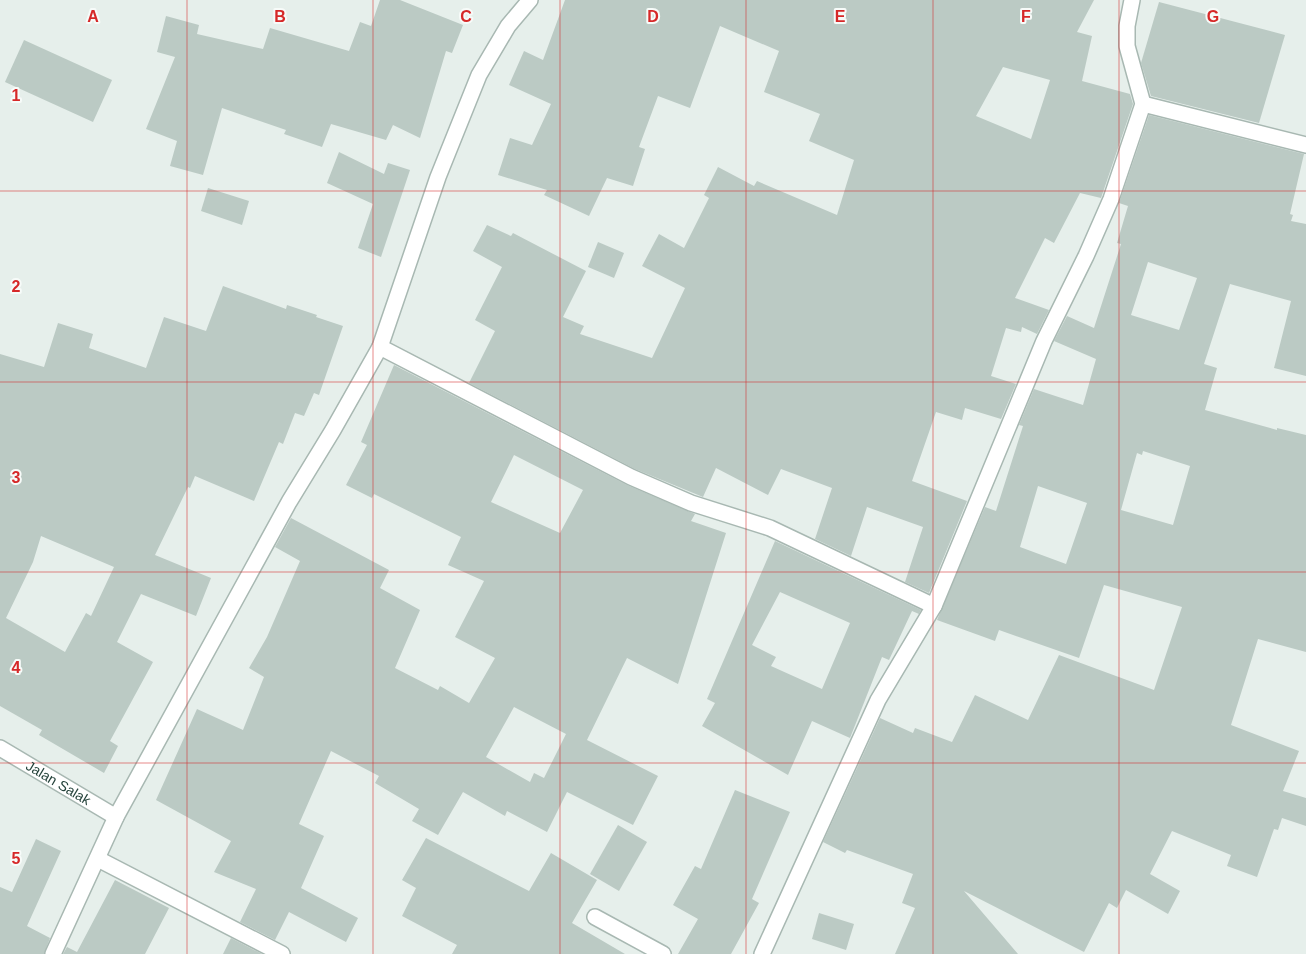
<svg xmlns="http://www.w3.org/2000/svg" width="1306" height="954" viewBox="0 0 1306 954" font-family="Helvetica,sans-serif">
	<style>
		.building { fill: #bbcac4; fill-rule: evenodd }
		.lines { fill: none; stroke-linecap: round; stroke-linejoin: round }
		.minor-casing { stroke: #a8b8b2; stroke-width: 18 }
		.minor { stroke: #fff; stroke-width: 15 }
		.grid { fill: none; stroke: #d62828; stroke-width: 1; stroke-opacity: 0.55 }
		.labels { text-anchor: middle; stroke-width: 4; stroke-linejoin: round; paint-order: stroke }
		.street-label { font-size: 14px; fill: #24423a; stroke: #f7fbf9 }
		.grid-label { font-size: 16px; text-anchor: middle; font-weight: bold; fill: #d62828; stroke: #f7fbf9; stroke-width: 4; stroke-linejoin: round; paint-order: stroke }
	</style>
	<rect width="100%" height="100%" fill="#e6efeb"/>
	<!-- building -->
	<g class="building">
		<polygon points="380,0 400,0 463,25 452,53 446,51 420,138 393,125 386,140 331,124 322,147 284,134 286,130 222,108 203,175 170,166 177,141 146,129 175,57 157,52 166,16 199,25 197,34 263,49 270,28 349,51 360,22 371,26"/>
		<path d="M565 0H1094L1077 32 1092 36 1082 81 1130 94 1133 104 1101 198 1080 193 1054 243 1045 238 1015 298 1049 310 1037 334 1022 327 1021 332 1006 328 991 376 1016 384 1001 419 965 408 962 420 936 412 912 481 967 501 929 593 905 582 923 527 867 507 851 556 815 539 832 488 781 469 768 495 716 468 703 497 635 469 469 383 495 331 475 320 502 267 473 251 487 225 511 236 513 233 586 271 563 317 584 326 580 334 652 358 685 288 642 266 659 234 684 248 709 198 704 195 718 167 754 186 757 181 837 215 854 160 809 141 820 114 764 92 779 51 720 26 690 108 658 96 639 147 645 149 633 186 607 178 589 216 544 195 547 190 498 175 510 138 532 145 551 104 509 85 524 51 543 60ZM1003 67 1050 80 1031 139 976 116Z"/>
		<polygon points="1159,2 1285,35 1259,123 1151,96 1141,63"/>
		<polygon points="24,40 112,80 93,122 5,82"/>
		<path d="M1149 115 1304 154 1290 214 1293 215 1291 221 1306 224V376L1274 368 1291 301 1230 284 1204 364 1217 368 1205 410 1277 430V428L1306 435V652L1258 639 1231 725 1299 751 1283 791 1306 798V826L1282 818 1278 830 1274 829 1257 877 1227 866 1231 855 1172 831 1150 874 1180 891 1168 914 1126 890 1117 908 1109 903 1084 952 964 891 1018 954H895L915 908 902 903 913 874 847 850 845 853 823 842 880 718 913 733 915 728 952 742 975 695 1028 720 1059 655 1154 690 1182 607 1104 585 1079 658 999 630 995 641 937 620 985 507 996 511 1023 426 1019 425 1034 389 1083 405 1096 359 1054 341 1067 316 1094 328 1121 244 1117 243 1128 206 1119 203ZM1148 262 1197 278 1179 330 1131 315ZM1143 451 1190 466 1173 525 1121 510 1137 453 1142 455ZM1038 486 1087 503 1066 564 1020 547Z"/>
		<polygon points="339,152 384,174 388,163 410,170 381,257 358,248 373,204 327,183"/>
		<polygon points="208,188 249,201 242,225 201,211"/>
		<polygon points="598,242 624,253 614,278 588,267"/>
		<path d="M223 286 286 309 287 305 317 315 316 317 343 326 319 395 314 393 304 416 295 413 283 444 279 442 254 501 195 476 190 488 188 487 155 555 211 578 196 616 141 594 117 642 153 662 110 741 118 746 104 773 39 735 42 730 0 706V354L44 367 58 323 93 334 89 348 146 368 164 317 206 331ZM41 536 114 567 91 616 86 613 65 652 6 618 33 562Z"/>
		<path d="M394 365 627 485 695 514 691 521 726 533 678 684 627 658 587 740 658 776 633 825 567 792 547 832 507 811 505 816 463 792 438 835 412 821 419 809 375 783 379 776 331 751 299 824 324 836 301 888 358 918 346 942 289 912 275 940 240 922 256 889 214 872 231 841 156 800 197 709 243 730 264 677 249 668 267 637 300 561 275 547 291 518 389 570 380 588 420 610 395 668 438 690 440 686 469 703 495 658 455 637 484 581 448 565 461 537 374 494 372 498 346 485 367 445 361 442ZM514 455 583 490 560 533 491 502ZM514 707 566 734 544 778 534 773 530 782 486 757Z"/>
		<path d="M775 541 921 610 919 614 912 611 889 660 882 657 850 738 812 721 788 775 702 726 715 703 707 699ZM780 592 850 623 822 689 771 666 776 657 752 645Z"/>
		<polygon points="735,790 790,812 752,899 759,903 731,954 678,954 698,919 673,905 695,866 701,869"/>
		<polygon points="618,825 647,842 619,891 590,874"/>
		<polygon points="426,838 529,891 551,853 597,880 572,923 625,954 452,954 457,945 402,916 416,888 402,880"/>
		<polygon points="36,839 61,851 27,926 50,938 44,954 0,954 0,887 12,892"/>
		<polygon points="115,880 169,908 145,954 63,954 67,947 77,952"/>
		<polygon points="819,913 854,924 846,950 812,939"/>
		<polygon points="231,938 262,954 223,954"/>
	</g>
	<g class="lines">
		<defs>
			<g id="minor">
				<polyline points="1143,104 1306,145"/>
				<polyline points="380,347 631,477 691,503 770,528 934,606"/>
				<path id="s1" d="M0 748 116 817"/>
				<polyline points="98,859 282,954"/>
				<polyline points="595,917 663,954"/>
				<polyline points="53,954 116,817 289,502 333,430 380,347 438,177 479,75 508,26 530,0"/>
				<polyline points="762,954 878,700 934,606 1044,341 1086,256 1111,199 1143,104 1127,46 1127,26 1132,0"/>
			</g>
		</defs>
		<!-- minor casing -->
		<use href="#minor" class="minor-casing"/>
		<!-- minor -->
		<use href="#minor" class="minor"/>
	</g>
	<!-- grid -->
	<path class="grid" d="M187 0V954M373 0V954M560 0V954M746 0V954M933 0V954M1119 0V954M0 191H1306M0 382H1306M0 572H1306M0 763H1306"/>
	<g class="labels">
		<!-- street labels -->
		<g class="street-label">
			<text dy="5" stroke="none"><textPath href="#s1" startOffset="68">Jalan Salak</textPath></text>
		</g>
	</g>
	<g class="grid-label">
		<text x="93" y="22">A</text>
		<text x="280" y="22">B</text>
		<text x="466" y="22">C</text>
		<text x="653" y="22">D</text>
		<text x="840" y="22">E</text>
		<text x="1026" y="22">F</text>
		<text x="1213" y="22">G</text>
		<text x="16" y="101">1</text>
		<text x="16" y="292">2</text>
		<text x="16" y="483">3</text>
		<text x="16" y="673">4</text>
		<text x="16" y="864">5</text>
	</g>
</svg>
